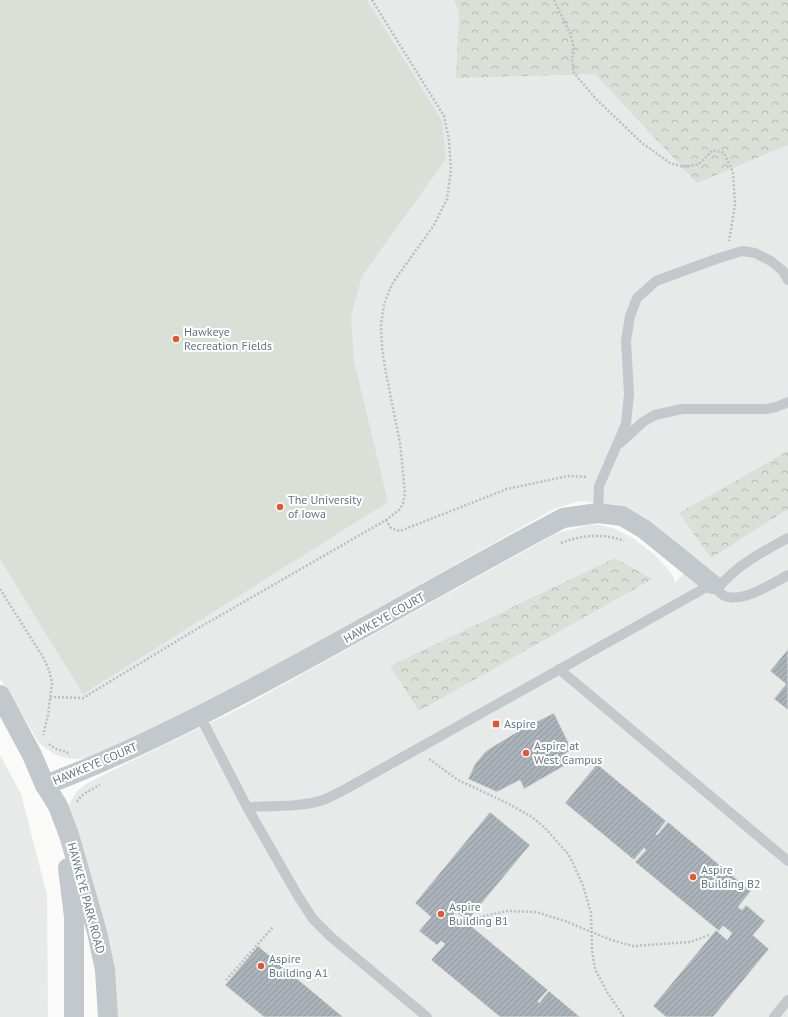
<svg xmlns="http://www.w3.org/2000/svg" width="788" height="1017" viewBox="0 0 788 1017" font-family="'PT Sans',sans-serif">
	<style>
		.built { fill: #e8e9e9 }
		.forest { fill: url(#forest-crowns) }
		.garden { fill: #dadfd7 }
		.building { fill: url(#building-hatch); stroke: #dcdcda }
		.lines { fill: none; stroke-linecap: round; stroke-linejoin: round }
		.path { stroke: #bbbfc2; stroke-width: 2.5; stroke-dasharray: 2 2; stroke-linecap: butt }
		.lane { stroke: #c3c8cc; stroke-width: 10 }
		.street { stroke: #c3c8cc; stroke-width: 20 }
		.poi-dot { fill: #e4572e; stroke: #fff; stroke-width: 1.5 }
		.labels { text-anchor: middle; stroke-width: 4; stroke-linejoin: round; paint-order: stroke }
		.poi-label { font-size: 12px; fill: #657683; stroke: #fff; text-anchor: start }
		.street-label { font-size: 12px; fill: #657683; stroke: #fff }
	</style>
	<defs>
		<pattern id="forest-crowns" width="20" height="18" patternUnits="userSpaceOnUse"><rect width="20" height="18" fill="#dadfd7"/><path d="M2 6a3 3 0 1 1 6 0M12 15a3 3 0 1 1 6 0" fill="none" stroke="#b4b9b4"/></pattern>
		<pattern id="building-hatch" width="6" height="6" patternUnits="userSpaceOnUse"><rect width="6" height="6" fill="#aab3b9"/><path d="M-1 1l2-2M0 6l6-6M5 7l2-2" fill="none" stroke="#8e969c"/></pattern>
	</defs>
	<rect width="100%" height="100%" fill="#fafaf8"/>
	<!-- built -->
	<g class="built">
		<polygon points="0,0 788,0 788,1017 114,1017 68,806 77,791 86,784 121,766 241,708 557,533 589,525 600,525 613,528 633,538 655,555 668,569 673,576 675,583 696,560 651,521 634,511 621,505 580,501 554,509 342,628 233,688 185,713 106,749 86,758 74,759 65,758 54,754 44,747 38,741 0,678"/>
		<polygon points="0,755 21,794 47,895 48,1017 0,1017"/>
	</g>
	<!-- forest -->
	<g class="forest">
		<polygon points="454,0 788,0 788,145 697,183 595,74 456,78 459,12"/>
		<polygon points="788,451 788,509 711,558 679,513"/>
		<polygon points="615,558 652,579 419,711 390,666"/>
	</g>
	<!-- garden -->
	<polygon class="garden" points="0,0 367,0 442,121 446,159 362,276 351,316 354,361 388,502 83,694 0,559"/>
	<!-- building -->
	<g class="building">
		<polygon points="788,649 788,710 774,699 786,684 770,671"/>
		<polygon points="554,713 572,750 566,753 571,762 524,789 520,780 497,792 468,779 475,764 485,752 492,747 522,729"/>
		<polygon points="597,764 666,821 656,834 657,835 668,822 751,891 738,907 742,910 746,905 765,921 753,935 769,949 713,1017 666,1017 653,1006 716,930 727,940 732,933 723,926 719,931 635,862 646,850 644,848 634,860 565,803"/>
		<polygon points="490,812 530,845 467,921 456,912 451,918 460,925 464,920 548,990 538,1001 539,1003 549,991 580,1017 500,1017 431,960 445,944 441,941 437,945 419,931 431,917 415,903"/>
		<polygon points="258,946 343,1017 264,1017 225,985"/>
	</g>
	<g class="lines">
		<!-- path -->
		<g class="path">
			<polyline points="554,0 570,33 574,48 572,60 574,73 596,99 642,143 670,163 684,167 699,164 713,150 724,153 733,172 735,205 729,241"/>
			<polyline points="386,520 391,528 400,531 507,489 568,476 587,477"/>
			<path d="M561 543C581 535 603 533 624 541"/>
			<polyline points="0,589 43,657 49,670 52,683 48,715 43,735"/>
			<polyline points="50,697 83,698 195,630 386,520 399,510 403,504 405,493 400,443 386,373 382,348 381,325 384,304 392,284 434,225 447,199 451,170 449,140 444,116 372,0"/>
			<polyline points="49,744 56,749 67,752 69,756"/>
			<polyline points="429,759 458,780 507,803 532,817 545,828 569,855 583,885 591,913 592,950 595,969 607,992 624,1017"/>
			<path d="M77 802C82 793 91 790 100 785"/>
			<polyline points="471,919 507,911 536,912 565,921 611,940 633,946 690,942 709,935"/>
			<polyline points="226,980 273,927"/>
		</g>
		<!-- lane -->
		<g class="lane">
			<polyline points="620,443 643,422 655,415 682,409 766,409 776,407 788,402"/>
			<polyline points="598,513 599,486 626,424 629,394 626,341 630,316 637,298 656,281 716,259 742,251 755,253 771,261 783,271 788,280"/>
			<path d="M718 588C737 565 762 552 788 538"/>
			<polyline points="559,669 788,861"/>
			<path d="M200 716 247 807C268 806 304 807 323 800 339 794 354 784 369 776L712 584C716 587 719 593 723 595 740 605 773 583 788 575"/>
			<polyline points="247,807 298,896 313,919 331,937 427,1017"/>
			<polyline points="774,1017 788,1000"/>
		</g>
		<!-- street -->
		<g class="street">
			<polyline points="0,695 32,755 45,785 58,806 69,835 97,932 105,970 108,1017"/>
			<path d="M45 785C117 758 185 724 253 688 357 633 459 573 563 518L598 513 622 516 644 529 712 584"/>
			<polyline points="68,868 74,917 74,1017"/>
		</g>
	</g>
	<!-- markers -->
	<g class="poi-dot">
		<circle cx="176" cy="339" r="4"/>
		<circle cx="280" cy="507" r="4"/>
		<rect x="492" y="720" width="8" height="8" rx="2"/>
		<circle cx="526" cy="753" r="4"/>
		<circle cx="693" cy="877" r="4"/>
		<circle cx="441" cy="914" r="4"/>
		<circle cx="261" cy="966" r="4"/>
	</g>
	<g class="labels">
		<!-- poi labels -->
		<g class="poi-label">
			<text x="184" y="336">Hawkeye<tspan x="184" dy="14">Recreation Fields</tspan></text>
			<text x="288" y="504">The University<tspan x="288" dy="14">of Iowa</tspan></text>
			<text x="504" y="728">Aspire</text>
			<text x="534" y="750">Aspire at<tspan x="534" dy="14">West Campus</tspan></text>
			<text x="701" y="874">Aspire<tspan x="701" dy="14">Building B2</tspan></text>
			<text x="449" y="911">Aspire<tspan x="449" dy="14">Building B1</tspan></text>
			<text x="269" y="963">Aspire<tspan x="269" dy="14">Building A1</tspan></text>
		</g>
		<!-- street labels -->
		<g class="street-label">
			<text transform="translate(384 618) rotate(-29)" y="4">HAWKEYE COURT</text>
			<text transform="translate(95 764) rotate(-23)" y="4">HAWKEYE COURT</text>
			<text transform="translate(86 898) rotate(75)" y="4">HAWKEYE PARK ROAD</text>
		</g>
	</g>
</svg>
